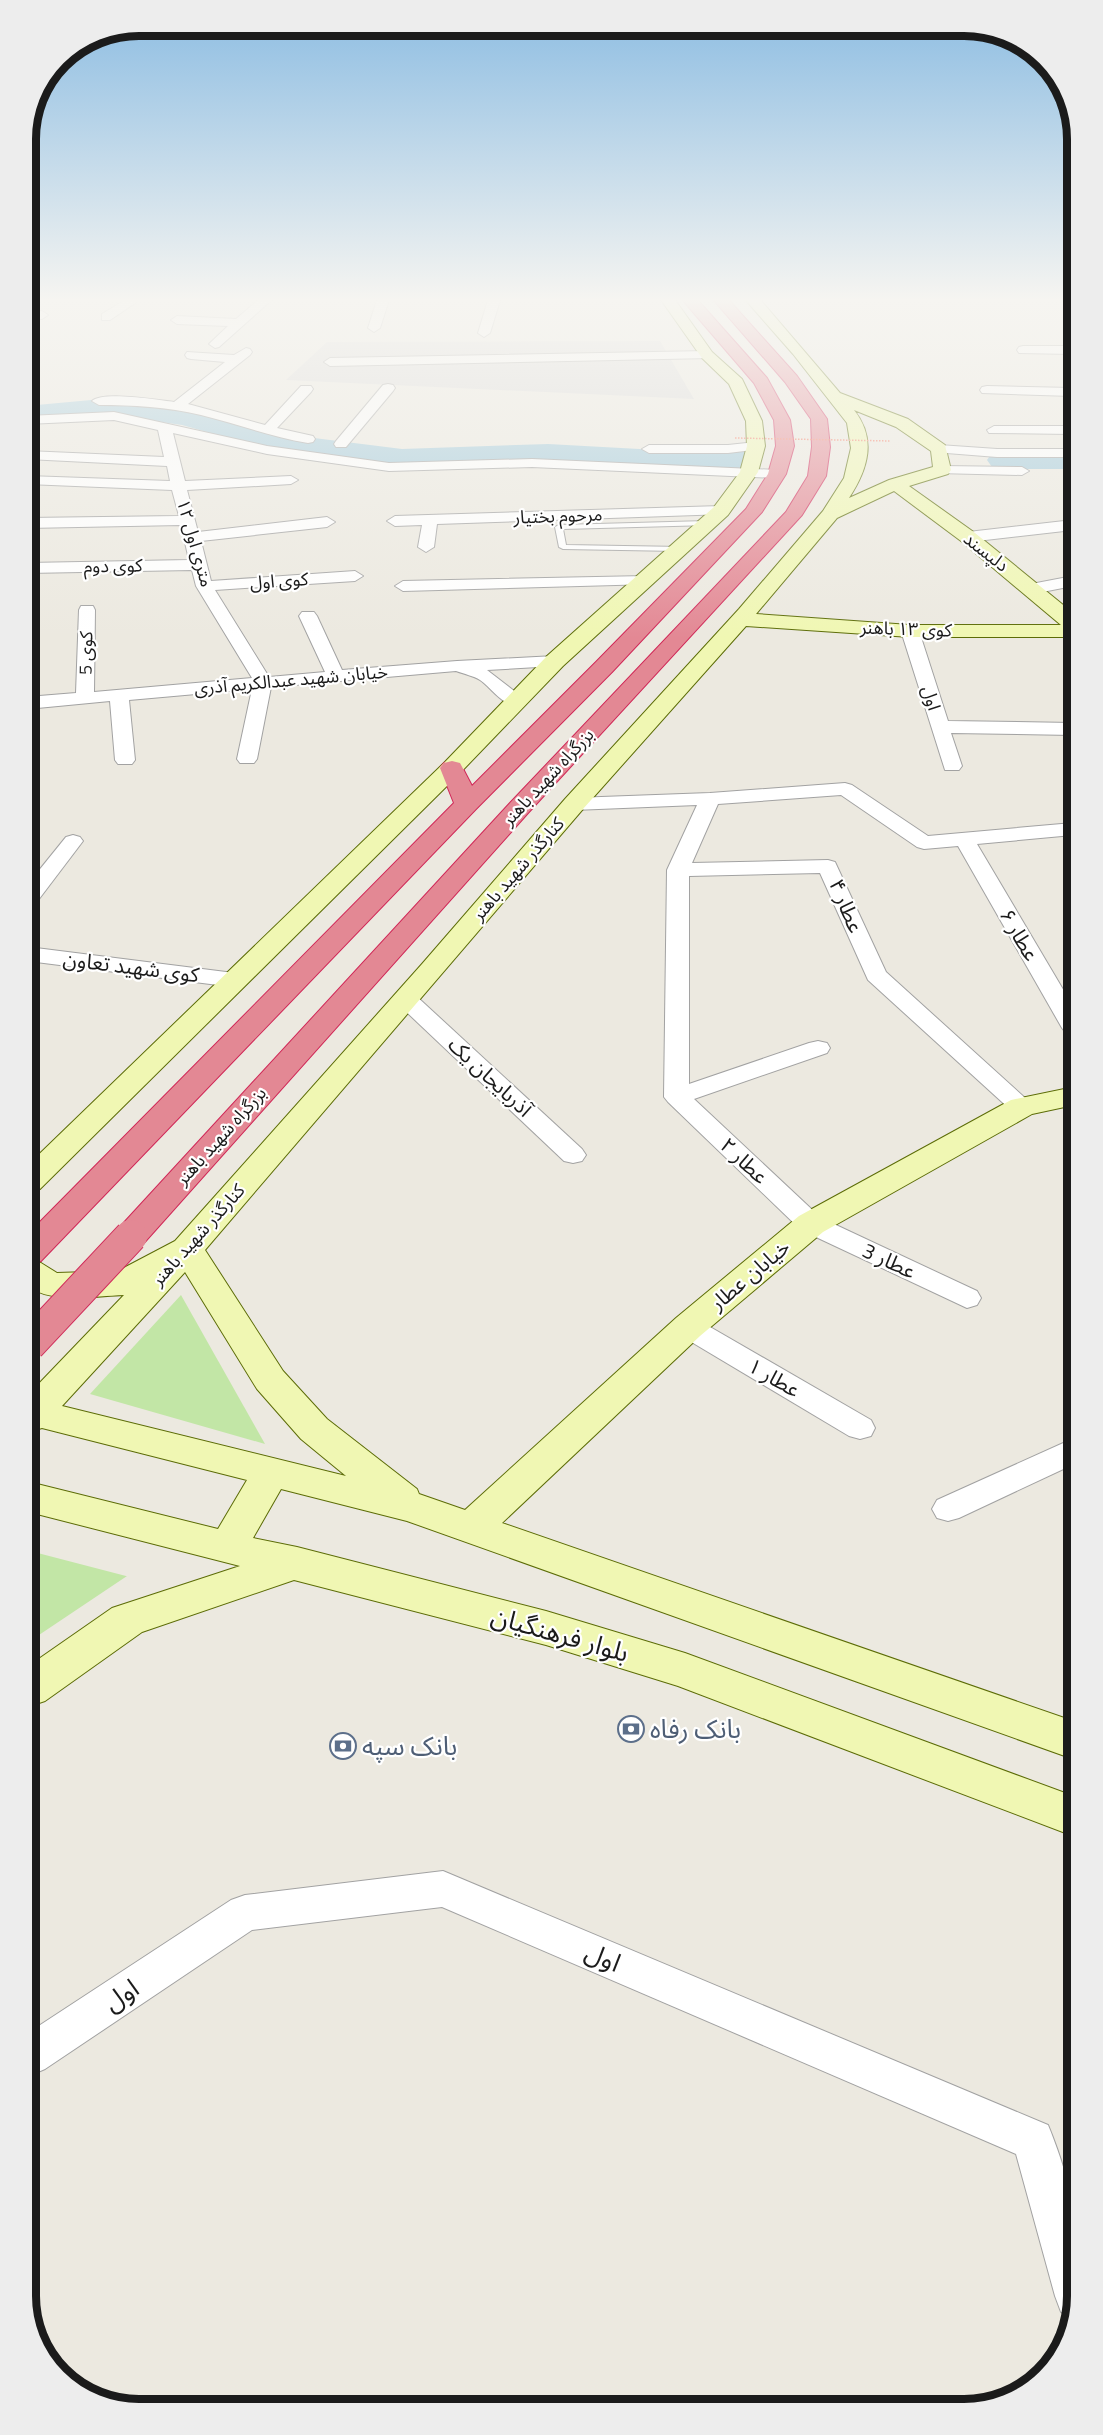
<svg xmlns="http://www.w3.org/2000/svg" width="1103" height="2435" viewBox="0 0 1103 2435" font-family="'Titillium Web','Noto Sans Arabic',sans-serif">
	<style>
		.residential { fill: #d9d8d8 }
		.grass { fill: #c2e6a6 }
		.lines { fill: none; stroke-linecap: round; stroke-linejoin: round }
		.river { fill: #a1c9da; fill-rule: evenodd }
		.lane-casing { stroke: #a2a2a2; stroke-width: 2 }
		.street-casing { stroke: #a2a2a2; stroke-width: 2 }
		.secondary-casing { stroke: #5c6c07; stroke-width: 2 }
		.highway-casing { stroke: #d02757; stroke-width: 2 }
		.lane { fill: #fff; fill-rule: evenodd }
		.street { fill: #fff; fill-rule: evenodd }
		.secondary { fill: #f0f7b3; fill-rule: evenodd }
		.highway { fill: #e38894; fill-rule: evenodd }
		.highway-bridge-casing { stroke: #d02757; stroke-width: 34; stroke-linecap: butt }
		.path-bridge { stroke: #f67e67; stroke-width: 1.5; stroke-dasharray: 1.5 1.5; stroke-linecap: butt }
		.highway-bridge { stroke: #e38894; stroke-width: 32 }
		.labels { text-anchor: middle; stroke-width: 4.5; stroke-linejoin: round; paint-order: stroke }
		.far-street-label { font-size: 18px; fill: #1b1b1b; stroke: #fff }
		.street-label { font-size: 21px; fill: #1b1b1b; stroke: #fff }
		.near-street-label { font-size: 26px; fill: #1b1b1b; stroke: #fff }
		.near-service-label { font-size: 26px; fill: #4e5e75; stroke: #fff; text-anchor: start }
		.rim { fill: none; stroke: #1b1b1b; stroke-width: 8 }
	</style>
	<rect width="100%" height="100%" fill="#ece9e0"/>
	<!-- residential -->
	<polygon class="residential" points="660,341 694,399 286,380 327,342"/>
	<!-- grass -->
	<g class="grass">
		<polygon points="181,1295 265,1444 90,1394"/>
		<polygon points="30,1551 126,1576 127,1576 30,1641"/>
	</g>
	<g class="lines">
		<!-- river -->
		<g class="river">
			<polygon points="102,399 183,407 282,434 402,449 548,444 694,452 745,452 756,454 761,461 756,468 745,470 694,470 548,462 402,467 278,452 182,425 147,420 102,417 27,424 26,406"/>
			<polygon points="1003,451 1072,451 1072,469 1003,469 992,467 987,460 992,453"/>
		</g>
		<defs>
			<polygon id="lane" points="707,521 710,521 710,525 563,529 566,545 682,547 683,549 679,551 563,549 559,547 555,527 559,525"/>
			<g id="street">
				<polygon points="130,297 144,297 110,320 102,320 102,314"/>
				<polygon points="262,297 275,297 219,347 215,348 209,344 228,326 177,324 171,320 177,316 236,319"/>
				<polygon points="378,297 390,297 380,328 374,332 368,328"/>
				<polygon points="489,297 501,297 490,333 484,337 478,333"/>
				<polygon points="26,310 42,311 48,315 42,319 26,318"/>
				<polygon points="1023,346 1072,346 1072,354 1019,353 1017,350 1019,347"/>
				<path d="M246 348 250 349 252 352 250 355 188 404 265 425 301 386H311L313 389 311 392 277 428 313 436 315 439 313 442 308 443C271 437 238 424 201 415 167 407 133 405 99 405L92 401C103 391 158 400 174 402L225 362 191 359 187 358 185 355 187 352 234 355Z"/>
				<polygon points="707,351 713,355 711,358 330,366 324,362 330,358"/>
				<polygon points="388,384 393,385 395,388 393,391 346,447 336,447 334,444 336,441 383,385"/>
				<polygon points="987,386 1072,388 1072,396 982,393 980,390 982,387"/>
				<path d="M114 412 267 446 389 463 532 459 777 470 784 474 777 478 532 467 389 471 267 454 173 433 185 481 291 476 298 480 291 484 187 490 198 532 327 517 335 522 327 527 201 541 211 581 355 571 363 576 355 581 215 590 269 677 325 672 299 616 302 612H314L317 616 342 670 457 661 555 656 561 657 564 661 561 665 555 666 487 670 522 697 524 701 522 705C504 709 493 689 480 680 474 676 464 674 456 671L271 687 257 759 254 763H240L237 759 252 689 129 700 135 760 132 764H118L115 760 110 701 27 709V697L76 693 79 610 81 606H93L95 610 94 692 252 678 196 586 192 570 27 573V563L189 560 181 525 27 528V518L179 516 172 490 27 484V476L170 481 167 466 27 459V451L164 457 158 430 114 420 27 424V416Z"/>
				<polygon points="994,426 1072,426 1072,434 989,433 987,430"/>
				<polygon points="756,442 763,446 761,449 728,453 649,453 642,449 649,445 728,445"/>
				<polygon points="939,445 997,449 1072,449 1072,457 997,457 934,452 932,449 934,446"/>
				<polygon points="942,466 1022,467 1029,471 1022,475 937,473 935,470"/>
				<polygon points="721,506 729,511 726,514 437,524 434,547 426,552 418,547 422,525 395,526 387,521 395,516"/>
				<polygon points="1073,520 1073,530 968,542 960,537 968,532"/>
				<polygon points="646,576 652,578 654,581 652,584 403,591 395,586 403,581"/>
				<polygon points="1073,576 1073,586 1032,594 1024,589 1026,585"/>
				<polygon points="910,626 916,627 919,631 948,721 1073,723 1073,735 951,733 962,766 959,770 945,770 901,631 904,627"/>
				<polygon points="845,783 852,785 928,836 1073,823 1073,835 977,844 1074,1008 1074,1035 1066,1033 1062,1028 958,846 924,849 917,847 841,795 718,804 692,863 828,860 835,862 886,972 1035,1107 1031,1112 1022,1115 1013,1112 868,980 820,873 689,876 689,1084 809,1043 818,1041 827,1043 830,1048 827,1053 694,1099 821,1218 977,1291 981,1298 977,1305 967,1308 801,1230 668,1102 664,1097 667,870 697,805 574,810 567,808 564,804 567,800 574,798 710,793"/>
				<polygon points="73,835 80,837 83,841 36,903 28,904 28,884 66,837"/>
				<polygon points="28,947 234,973 242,975 246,980 242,985 234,987 28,961"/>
				<polygon points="406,992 414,994 582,1149 586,1155 582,1161 573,1163 564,1161 398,1004 394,999 398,994"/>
				<polygon points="688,1317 698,1320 871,1420 875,1428 871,1436 860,1439 849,1436 678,1334 674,1327 678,1320"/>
				<polygon points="1070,1440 1075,1442 1075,1466 1072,1465 959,1518 948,1521 937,1518 932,1509 937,1500"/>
				<path d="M443 1871 1048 2125C1071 2181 1091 2257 1071 2316L1061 2312 1055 2296 1016 2154 442 1907 252 1930 45 2069 31 2075V2031L231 1900 245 1895Z"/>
			</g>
			<g id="secondary">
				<polygon points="659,297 673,297 712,352 742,379 762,421 765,446 758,472 728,515 563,666 460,773 40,1189 29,1192 29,1164 444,763 547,656 714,507 740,472 747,446 746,421 729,384 702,358"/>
				<path d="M743 297H758L840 393 908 419 945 445 951 470 948 474 909 486 975 533 1073 613V637H910L746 626 583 809 205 1250 283 1371 327 1419 417 1489 419 1494 465 1510 676 1318 799 1216 1011 1100 1074 1087V1105L1032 1114 823 1232 700 1336 502 1523 1076 1722V1760L407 1521 281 1489 253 1538 297 1547 546 1611 685 1653 1076 1797V1837L678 1686 546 1645 294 1580 142 1632 45 1701 30 1706V1665L112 1608 240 1566 29 1512V1482L218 1529 247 1480 42 1428 29 1432V1394L124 1295C94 1296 54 1304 29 1287V1260L41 1263 57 1273 118 1271 175 1241 422 964 565 799 739 609 823 511 844 478 851 448 847 423 793 354ZM854 410 896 427 931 451 933 467 889 480 849 498C868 469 877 439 854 410ZM894 491 961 541 1061 625H910L756 614 837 518ZM185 1272 257 1389 301 1439 346 1476 62 1406Z"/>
			</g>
			<g id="highway">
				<polygon points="680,297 695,297 767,378 790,420 794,446 786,474 762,512 612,672 476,809 41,1261 29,1264 29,1233 454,803 440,768 444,763 452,761 460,763 472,786 596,662 746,509 768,474 776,446 774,420 754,383"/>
				<polygon points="711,297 726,297 797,376 827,419 830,447 826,476 802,515 528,813 143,1244 131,1247 119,1244 114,1236 119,1228 510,803 786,512 808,476 812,447 811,419 785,382"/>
			</g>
		</defs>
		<!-- lane casing -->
		<use href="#lane" class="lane-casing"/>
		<!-- street casing -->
		<use href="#street" class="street-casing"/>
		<!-- secondary casing -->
		<use href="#secondary" class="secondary-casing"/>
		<!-- highway casing -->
		<use href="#highway" class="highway-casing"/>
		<!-- lane -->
		<use href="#lane" class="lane"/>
		<!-- street -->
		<use href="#street" class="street"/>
		<!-- secondary -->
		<use href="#secondary" class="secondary"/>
		<!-- highway -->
		<use href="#highway" class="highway"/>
		<defs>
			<polyline id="highway-bridge" points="29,1345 131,1236"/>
		</defs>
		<!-- highway-bridge casing -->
		<use href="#highway-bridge" class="highway-bridge-casing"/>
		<!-- path-bridge -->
		<polyline class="path-bridge" points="735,438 891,441"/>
		<!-- highway-bridge -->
		<use href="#highway-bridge" class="highway-bridge"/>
	</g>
	<!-- sky -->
	<linearGradient id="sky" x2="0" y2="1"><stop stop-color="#8bbce2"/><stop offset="0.47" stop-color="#f6f5f1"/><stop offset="1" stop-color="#f6f5f1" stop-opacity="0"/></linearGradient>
	<rect width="1103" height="638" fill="url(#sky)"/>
	<!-- icons -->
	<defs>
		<symbol id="bank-ring" viewBox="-11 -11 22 22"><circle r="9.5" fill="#fff" stroke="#5c6f8a" stroke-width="1.5"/><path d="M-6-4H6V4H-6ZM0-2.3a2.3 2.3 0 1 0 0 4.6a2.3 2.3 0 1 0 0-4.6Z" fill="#5c6f8a"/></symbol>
	</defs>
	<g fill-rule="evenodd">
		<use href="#bank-ring" x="616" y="1714" width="30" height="30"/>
		<use href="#bank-ring" x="328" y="1731" width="30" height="30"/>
	</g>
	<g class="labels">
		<!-- far-street labels -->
		<g class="far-street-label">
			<text transform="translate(558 516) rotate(-2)" y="6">مرحوم بختیار</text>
			<text transform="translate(195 543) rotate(74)" y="6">۱۲ متری اول</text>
			<text transform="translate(986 552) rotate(38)" y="6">دلپسند</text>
			<text transform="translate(113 566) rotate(-1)" y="6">کوی دوم</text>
			<text transform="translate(279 581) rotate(-4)" y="6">کوی اول</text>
			<text transform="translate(906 629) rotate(2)" y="6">کوی ۱۳ باهنر</text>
			<text transform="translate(86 653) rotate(-89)" y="6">کوی 5</text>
			<text transform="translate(291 680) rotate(-5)" y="6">خیابان شهید عبدالکریم آذری</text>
			<text transform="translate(931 698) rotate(73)" y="6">اول</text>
			<text transform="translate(548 777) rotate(-47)" y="6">بزرگراه شهید باهنر</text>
			<text transform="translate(518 869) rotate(-49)" y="6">کنارگذر شهید باهنر</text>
			<text transform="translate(221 1136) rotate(-48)" y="6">بزرگراه شهید باهنر</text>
			<text transform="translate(198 1235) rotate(-48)" y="6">کنارگذر شهید باهنر</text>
		</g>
		<!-- street labels -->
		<g class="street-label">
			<text transform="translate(846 906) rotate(67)" y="7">عطار ۴</text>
			<text transform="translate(1019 935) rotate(60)" y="7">عطار ۶</text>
			<text transform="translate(131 967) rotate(7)" y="7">کوی شهید تعاون</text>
			<text transform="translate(490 1077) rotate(43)" y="7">آذربایجان یک</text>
			<text transform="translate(744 1161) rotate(43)" y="7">عطار ۲</text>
			<text transform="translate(889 1261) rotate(25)" y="7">عطار 3</text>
			<text transform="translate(750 1275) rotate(-40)" y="7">خیابان عطار</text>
			<text transform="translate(774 1378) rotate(30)" y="7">عطار ۱</text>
		</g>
		<!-- near-street labels -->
		<g class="near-street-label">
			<text transform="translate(560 1634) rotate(16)" y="9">بلوار فرهنگیان</text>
			<text transform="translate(603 1957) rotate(23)" y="9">اول</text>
			<text transform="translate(121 1995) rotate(-34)" y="9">اول</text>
		</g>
		<!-- near-service labels -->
		<g class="near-service-label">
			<text x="650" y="1738">بانک رفاه</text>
			<text x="362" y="1755">بانک سپه</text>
		</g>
	</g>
	<!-- crop -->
	<path d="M0 0H1103V2435H0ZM139 36H964A103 103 0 0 1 1067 139V2296A103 103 0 0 1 964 2399H139A103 103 0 0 1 36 2296V139A103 103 0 0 1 139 36Z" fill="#ededed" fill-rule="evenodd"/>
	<path class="rim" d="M139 36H964A103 103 0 0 1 1067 139V2296A103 103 0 0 1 964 2399H139A103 103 0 0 1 36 2296V139A103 103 0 0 1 139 36Z"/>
</svg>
